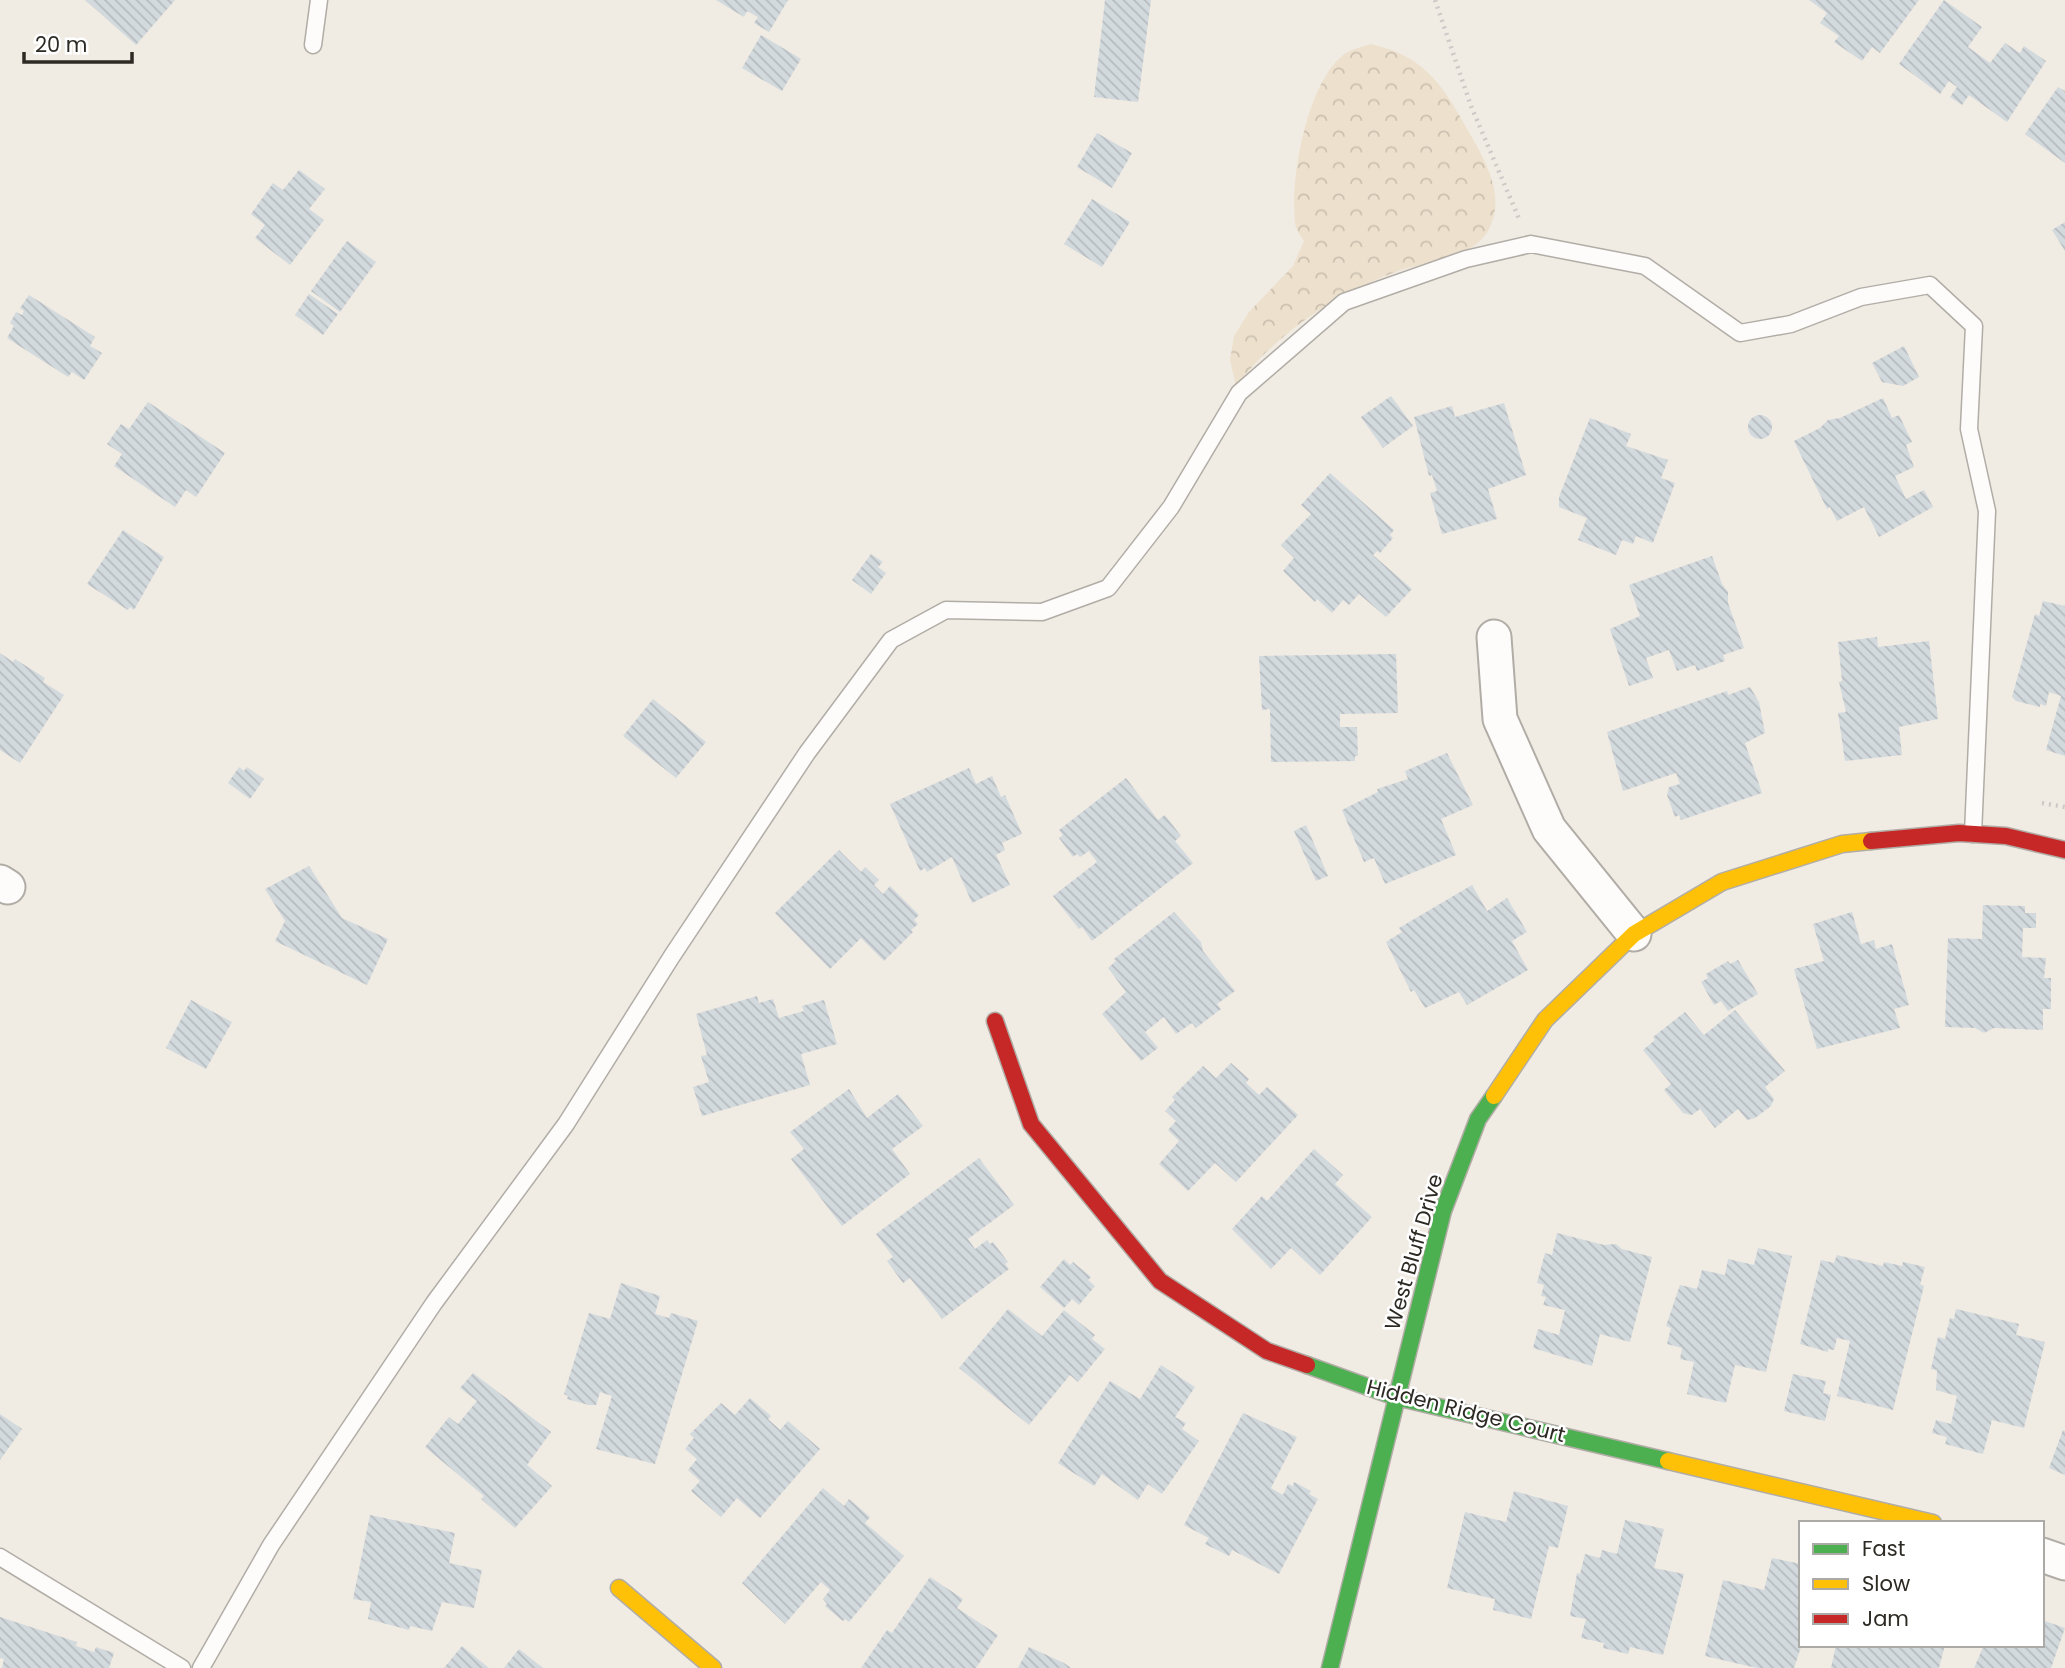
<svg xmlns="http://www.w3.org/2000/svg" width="2065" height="1668" viewBox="0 0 2065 1668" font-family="Poppins,sans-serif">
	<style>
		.park { fill: url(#park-crowns) }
		.building { fill: url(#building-back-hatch) }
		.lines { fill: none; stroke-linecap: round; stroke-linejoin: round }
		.lane-casing { stroke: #b1ada6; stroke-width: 19 }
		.street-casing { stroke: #b1ada6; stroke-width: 37 }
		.fast-casing { stroke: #b1ada6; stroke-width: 19 }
		.slow-casing { stroke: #b1ada6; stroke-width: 19 }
		.jam-casing { stroke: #b1ada6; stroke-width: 19 }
		.path { stroke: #cccac7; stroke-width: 4.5; stroke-dasharray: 2 5; stroke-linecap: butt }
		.lane { stroke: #fdfcfb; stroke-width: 16 }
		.street { stroke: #fdfcfb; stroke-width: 33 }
		.fast { stroke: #4caf50; stroke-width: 16 }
		.slow { stroke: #ffc107; stroke-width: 16 }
		.jam { stroke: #c62828; stroke-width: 16 }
		.labels { text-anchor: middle; stroke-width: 5; stroke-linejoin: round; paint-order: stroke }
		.street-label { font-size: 21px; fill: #2d2a24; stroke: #fff }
	</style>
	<defs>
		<pattern id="park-crowns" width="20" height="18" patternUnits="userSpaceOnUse" patternTransform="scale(1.75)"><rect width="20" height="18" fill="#ede1cd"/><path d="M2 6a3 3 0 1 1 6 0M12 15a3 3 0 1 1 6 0" fill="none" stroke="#ccc1b0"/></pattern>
		<pattern id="building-back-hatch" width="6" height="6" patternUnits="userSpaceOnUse" patternTransform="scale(1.75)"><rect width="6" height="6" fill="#d3dade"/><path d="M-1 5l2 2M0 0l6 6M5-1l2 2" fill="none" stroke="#b5bbbe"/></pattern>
	</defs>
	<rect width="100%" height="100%" fill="#f0ebe3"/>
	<!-- park -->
	<path class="park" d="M1371 44C1423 56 1441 82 1466 127 1483 157 1508 195 1488 231 1470 261 1422 261 1393 273 1374 280 1353 290 1335 300 1298 322 1262 352 1236 386L1230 360 1234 336 1249 312 1293 266 1304 241C1300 235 1295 228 1295 222 1290 178 1307 86 1341 57 1348 50 1362 47 1371 44Z"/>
	<!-- building -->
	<g class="building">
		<polygon points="85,0 175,0 136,45"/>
		<polygon points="716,0 788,0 769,32 754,23 758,17 747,11 744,17"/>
		<polygon points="1105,0 1151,0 1138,102 1094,97"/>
		<polygon points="1809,0 1919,0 1880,53 1872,47 1862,61 1834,42 1839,36 1820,23 1827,13"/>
		<polygon points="1944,0 1982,27 1968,47 1990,63 2005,43 2020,53 2024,46 2046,61 2007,122 1969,95 1962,105 1950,97 1957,87 1949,81 1940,94 1899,64"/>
		<polygon points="761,35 801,59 782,91 742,68"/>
		<polygon points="2058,87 2065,91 2065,163 2025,134"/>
		<polygon points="1097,133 1132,153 1112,188 1077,167"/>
		<polygon points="299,170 325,189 309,209 324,220 290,265 255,238 265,225 251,214 273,183 283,190"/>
		<polygon points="1092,199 1130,222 1102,267 1064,244"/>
		<polygon points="2065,222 2065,251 2052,230"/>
		<polygon points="347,241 376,262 340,312 311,291"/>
		<polygon points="309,294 338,314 323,335 295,315"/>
		<polygon points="29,295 95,337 90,346 102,353 84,380 72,372 68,377 7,338 14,326 10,323 16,312 22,315 24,311 20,308"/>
		<polygon points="1904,346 1919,377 1903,386 1882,382 1872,363"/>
		<polygon points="1391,396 1413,426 1383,448 1361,417"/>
		<polygon points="1883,398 1892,418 1899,415 1912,442 1906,445 1914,467 1895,476 1906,499 1924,490 1933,507 1879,537 1864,507 1837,521 1830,507 1827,509 1794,441 1820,428 1828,420 1840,418"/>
		<polygon points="148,402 225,453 196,497 186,490 175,507 114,466 122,454 107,444 121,424 129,429"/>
		<polygon points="1504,403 1526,475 1488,489 1497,519 1442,534 1430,493 1437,491 1432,475 1429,476 1414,417 1452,406 1455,417"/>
		<circle cx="1760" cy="427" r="12"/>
		<polygon points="1590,418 1631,434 1626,446 1668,460 1661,478 1675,483 1653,543 1636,536 1633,544 1622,540 1616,555 1578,540 1587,518 1559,507 1559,497"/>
		<polygon points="1330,473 1394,530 1390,535 1393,538 1380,553 1377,551 1373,555 1412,589 1386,617 1359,594 1349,605 1343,600 1332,613 1317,599 1315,602 1283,571 1294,558 1281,545 1311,514 1301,505"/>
		<polygon points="123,530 164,557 134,610 130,607 128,610 87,584"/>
		<polygon points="871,554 883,562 878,567 886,573 871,594 852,580"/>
		<polygon points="1712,556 1722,584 1728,592 1728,603 1744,648 1723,655 1725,661 1697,671 1695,665 1677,671 1669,650 1646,658 1653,678 1629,686 1610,629 1640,616 1629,585"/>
		<polygon points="2043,601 2065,606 2065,756 2046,750 2061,696 2049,692 2046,706 2040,704 2040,707 2016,701 2012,697 2035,614 2039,616"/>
		<polygon points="1877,637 1878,647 1929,641 1938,719 1899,727 1902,755 1845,761 1838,713 1846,712 1839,682 1842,681 1838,642"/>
		<polygon points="0,653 13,662 15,659 45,678 43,682 64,695 20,763 0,750"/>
		<polygon points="1396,654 1398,713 1340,714 1340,727 1357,727 1358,756 1355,756 1355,761 1271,762 1270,709 1262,710 1259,656"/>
		<polygon points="1750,687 1759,702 1765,733 1745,743 1762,793 1681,820 1679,815 1675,817 1667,795 1669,787 1680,784 1676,773 1623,791 1607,732 1727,691 1728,695"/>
		<polygon points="653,699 706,742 676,778 623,736"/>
		<polygon points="1447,753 1473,805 1441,819 1456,855 1385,884 1374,858 1364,862 1342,810 1378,792 1377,789 1408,779 1405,771"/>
		<polygon points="239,767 244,771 247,767 264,779 250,799 228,783"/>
		<polygon points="969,768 976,784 992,776 1001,797 1005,795 1022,834 1002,843 1005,850 996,855 1010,885 972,903 952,857 927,872 925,868 920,871 890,804"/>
		<polygon points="1126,778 1158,820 1165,815 1181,836 1175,841 1193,863 1092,941 1082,927 1079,929 1053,896 1097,862 1089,851 1080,857 1077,854 1073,857 1059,838 1063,835 1059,830"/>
		<polygon points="1306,825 1328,876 1316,881 1294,831"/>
		<polygon points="839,850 861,872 865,867 879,880 874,885 883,894 890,886 919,915 914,920 918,924 911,930 913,932 884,961 861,938 830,969 775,913"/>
		<polygon points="309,866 342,918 388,939 367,985 275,941 285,921 265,889"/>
		<polygon points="1472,885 1487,911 1507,898 1527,932 1512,941 1528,970 1467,1005 1459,992 1425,1008 1414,990 1411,992 1386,942 1402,932 1399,928"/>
		<polygon points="1983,905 2025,906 2025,913 2036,913 2036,928 2023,928 2022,957 2046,958 2044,978 2051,978 2051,1009 2043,1009 2043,1030 1994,1028 1984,1033 1975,1028 1945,1027 1948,938 1982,939"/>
		<polygon points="1174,912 1201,942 1203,951 1235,991 1217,1004 1221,1009 1196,1028 1192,1023 1176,1034 1164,1017 1145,1032 1158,1048 1141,1061 1102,1014 1126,992 1108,968 1116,961 1114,959"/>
		<polygon points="1852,912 1861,944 1874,940 1876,949 1892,944 1909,1005 1894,1009 1900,1028 1817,1049 1794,969 1824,961 1813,924"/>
		<polygon points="1738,960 1758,994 1728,1011 1721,1001 1714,1005 1701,982 1708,978 1706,974 1728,961 1730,964"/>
		<polygon points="757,996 759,1003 773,999 779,1018 804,1011 802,1006 824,1000 837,1044 801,1054 810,1085 702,1116 693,1087 709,1082 701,1056 707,1055 696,1014"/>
		<polygon points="191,1000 232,1022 206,1069 166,1048"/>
		<polygon points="1735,1010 1785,1071 1765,1087 1774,1099 1771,1106 1755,1118 1747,1120 1738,1109 1715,1128 1700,1109 1692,1115 1683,1113 1664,1090 1671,1084 1643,1050 1655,1040 1653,1037 1685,1012 1704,1035"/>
		<polygon points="1231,1063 1249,1079 1246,1083 1259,1095 1267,1087 1298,1115 1236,1182 1215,1163 1188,1191 1159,1164 1179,1141 1168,1130 1176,1121 1165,1111 1175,1100 1172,1097 1203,1066 1216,1078"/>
		<polygon points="849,1089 867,1118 898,1094 923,1126 892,1149 910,1174 842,1226 791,1159 804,1149 790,1132"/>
		<polygon points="1314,1149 1343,1175 1335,1184 1372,1217 1320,1275 1291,1248 1271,1269 1232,1229 1262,1196 1267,1201"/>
		<polygon points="979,1158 1014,1205 968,1239 975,1249 987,1240 990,1244 993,1242 1008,1262 1005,1264 1009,1269 942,1319 910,1278 903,1283 887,1261 893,1257 876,1234"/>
		<polygon points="1557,1233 1604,1245 1616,1244 1622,1249 1652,1257 1630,1342 1600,1334 1592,1366 1533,1348 1538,1329 1559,1335 1565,1310 1543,1305 1546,1297 1541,1296 1544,1285 1537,1283 1545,1253 1552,1255"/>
		<polygon points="1758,1248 1792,1256 1766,1372 1735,1365 1726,1403 1687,1394 1694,1362 1680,1359 1682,1348 1667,1344 1671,1328 1666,1326 1680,1285 1697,1289 1702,1270 1725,1275 1728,1259 1754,1265"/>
		<polygon points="1837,1255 1883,1266 1884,1262 1902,1266 1903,1262 1925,1267 1920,1284 1924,1286 1893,1410 1837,1396 1850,1341 1837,1338 1834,1350 1828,1349 1828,1352 1800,1344 1821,1260 1834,1263"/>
		<polygon points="1064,1259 1070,1265 1073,1262 1091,1277 1088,1280 1095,1286 1079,1305 1072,1299 1064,1308 1040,1287"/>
		<polygon points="621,1283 660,1296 655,1314 669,1318 671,1313 698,1321 655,1464 596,1449 612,1396 600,1392 596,1405 589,1405 567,1399 568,1396 564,1394 589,1313 610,1319"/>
		<polygon points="1008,1309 1042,1336 1064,1310 1095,1335 1092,1339 1105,1349 1078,1382 1070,1375 1029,1425 959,1368"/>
		<polygon points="1956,1309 2019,1324 2016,1335 2045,1342 2024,1428 1992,1420 1983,1454 1945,1444 1947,1437 1932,1433 1936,1420 1951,1424 1957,1396 1936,1390 1937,1370 1931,1369 1938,1337 1945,1339 1950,1318 1954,1319"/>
		<polygon points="1161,1365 1195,1387 1175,1417 1186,1423 1182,1429 1199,1441 1162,1494 1148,1484 1138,1500 1102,1474 1094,1486 1058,1463 1110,1381 1140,1399"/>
		<polygon points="473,1373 551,1432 527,1465 552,1486 515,1528 481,1499 484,1496 425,1447 449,1417 458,1424 477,1401 460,1388"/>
		<polygon points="1793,1374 1826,1381 1823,1393 1831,1395 1825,1421 1784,1411"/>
		<polygon points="750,1398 771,1416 768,1419 780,1430 788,1421 820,1449 760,1518 737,1498 721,1517 691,1491 700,1481 688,1470 697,1459 685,1449 694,1438 690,1434 721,1403 735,1415"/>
		<polygon points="1243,1413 1297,1437 1271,1488 1283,1495 1288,1484 1293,1486 1294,1482 1311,1491 1309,1494 1318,1499 1279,1574 1232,1550 1229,1556 1205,1544 1209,1538 1184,1525"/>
		<polygon points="0,1414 22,1429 0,1460"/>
		<polygon points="2063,1430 2065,1431 2065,1475 2049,1468"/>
		<polygon points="823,1488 844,1506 849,1499 870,1517 865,1523 904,1556 849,1622 845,1619 843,1621 825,1606 827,1604 823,1599 830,1590 821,1582 785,1624 742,1583"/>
		<polygon points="1514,1491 1568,1506 1558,1548 1549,1546 1531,1619 1493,1610 1495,1599 1447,1588 1465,1512 1506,1522"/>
		<polygon points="370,1515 455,1533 449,1563 482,1570 474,1608 442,1602 432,1631 410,1626 409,1630 368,1619 371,1602 353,1599"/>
		<polygon points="1625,1520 1664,1529 1654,1568 1684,1574 1663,1655 1630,1647 1628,1654 1603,1648 1604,1643 1581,1638 1586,1619 1570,1616 1577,1573 1580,1574 1585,1554 1600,1558 1602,1550 1617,1554"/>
		<polygon points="1772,1558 1801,1564 1801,1647 1794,1668 1757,1668 1705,1656 1723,1580 1764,1590"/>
		<polygon points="930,1577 963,1599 957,1608 998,1635 976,1668 861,1668 887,1630 892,1633"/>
		<polygon points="0,1617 77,1642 76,1646 94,1652 96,1647 114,1653 109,1668 2,1668 4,1659 0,1658"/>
		<polygon points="2042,1620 2065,1628 2051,1668 1974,1668 1984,1645 2016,1648 2017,1645 2042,1645"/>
		<polygon points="1836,1645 1945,1645 1939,1668 1831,1668"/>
		<polygon points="462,1646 489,1668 444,1668"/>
		<polygon points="1029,1647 1064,1663 1071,1668 1018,1668"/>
		<polygon points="519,1649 543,1668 504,1668"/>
	</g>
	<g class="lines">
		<defs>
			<g id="lane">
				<polyline points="313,45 319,0"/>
				<polyline points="0,1557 182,1668"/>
				<polyline points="201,1668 271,1545 434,1303 566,1124 672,956 807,753 891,640 946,610 1042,612 1108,588 1171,507 1239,393 1344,302 1466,259 1531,244 1645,266 1740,333 1791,324 1861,297 1930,285 1974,326 1969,429 1987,511 1973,834"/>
			</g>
			<g id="street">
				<polyline points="1494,637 1500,719 1549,829 1634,934"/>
				<polyline points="0,882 8,887"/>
				<polyline points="2042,1555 2065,1563"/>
			</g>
			<g id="fast">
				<polyline points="1307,1365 1396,1397 1668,1461"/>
				<polyline points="1330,1668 1443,1211 1478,1119 1494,1096"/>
			</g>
			<g id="slow">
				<polyline points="1494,1096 1545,1020 1634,934 1722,882 1842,844 1871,841"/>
				<polyline points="1668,1461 1933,1523"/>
				<polyline points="619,1588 713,1668"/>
			</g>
			<g id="jam">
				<polyline points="1871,841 1959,833 2006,836 2065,850"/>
				<polyline points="995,1021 1031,1124 1160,1281 1267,1351 1307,1365"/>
			</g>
		</defs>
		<!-- lane casing -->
		<use href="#lane" class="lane-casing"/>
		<!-- street casing -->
		<use href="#street" class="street-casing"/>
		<!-- fast casing -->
		<use href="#fast" class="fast-casing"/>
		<!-- slow casing -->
		<use href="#slow" class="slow-casing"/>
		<!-- jam casing -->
		<use href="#jam" class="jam-casing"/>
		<!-- path -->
		<g class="path">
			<polyline points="1435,0 1471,106 1520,221"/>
			<polyline points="2042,803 2065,807"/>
		</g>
		<!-- lane -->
		<use href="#lane" class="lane"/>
		<!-- street -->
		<use href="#street" class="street"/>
		<!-- fast -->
		<use href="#fast" class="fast"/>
		<!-- slow -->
		<use href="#slow" class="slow"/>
		<!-- jam -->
		<use href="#jam" class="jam"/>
	</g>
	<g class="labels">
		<!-- street labels -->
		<g class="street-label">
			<text transform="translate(1414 1252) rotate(-74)" y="7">West Bluff Drive</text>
			<text transform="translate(1466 1411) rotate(14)" y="7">Hidden Ridge Court</text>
		</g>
	</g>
	<!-- legend -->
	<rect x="1799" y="1521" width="245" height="126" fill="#ffffff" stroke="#abaaa7" stroke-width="2"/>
	<rect x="1813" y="1544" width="35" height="10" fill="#4caf50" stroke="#abaaa7" stroke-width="2"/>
	<text x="1862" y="1556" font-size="21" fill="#2d2a24">Fast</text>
	<rect x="1813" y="1579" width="35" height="10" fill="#ffc107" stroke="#abaaa7" stroke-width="2"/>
	<text x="1862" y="1591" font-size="21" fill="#2d2a24">Slow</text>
	<rect x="1813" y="1614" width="35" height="10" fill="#c62828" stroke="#abaaa7" stroke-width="2"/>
	<text x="1862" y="1626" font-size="21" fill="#2d2a24">Jam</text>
	<!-- scale -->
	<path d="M24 52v10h108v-10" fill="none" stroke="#2d2a24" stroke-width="3.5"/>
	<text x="35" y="52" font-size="21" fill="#2d2a24" stroke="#ffffff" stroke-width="5" paint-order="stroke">20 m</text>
</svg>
